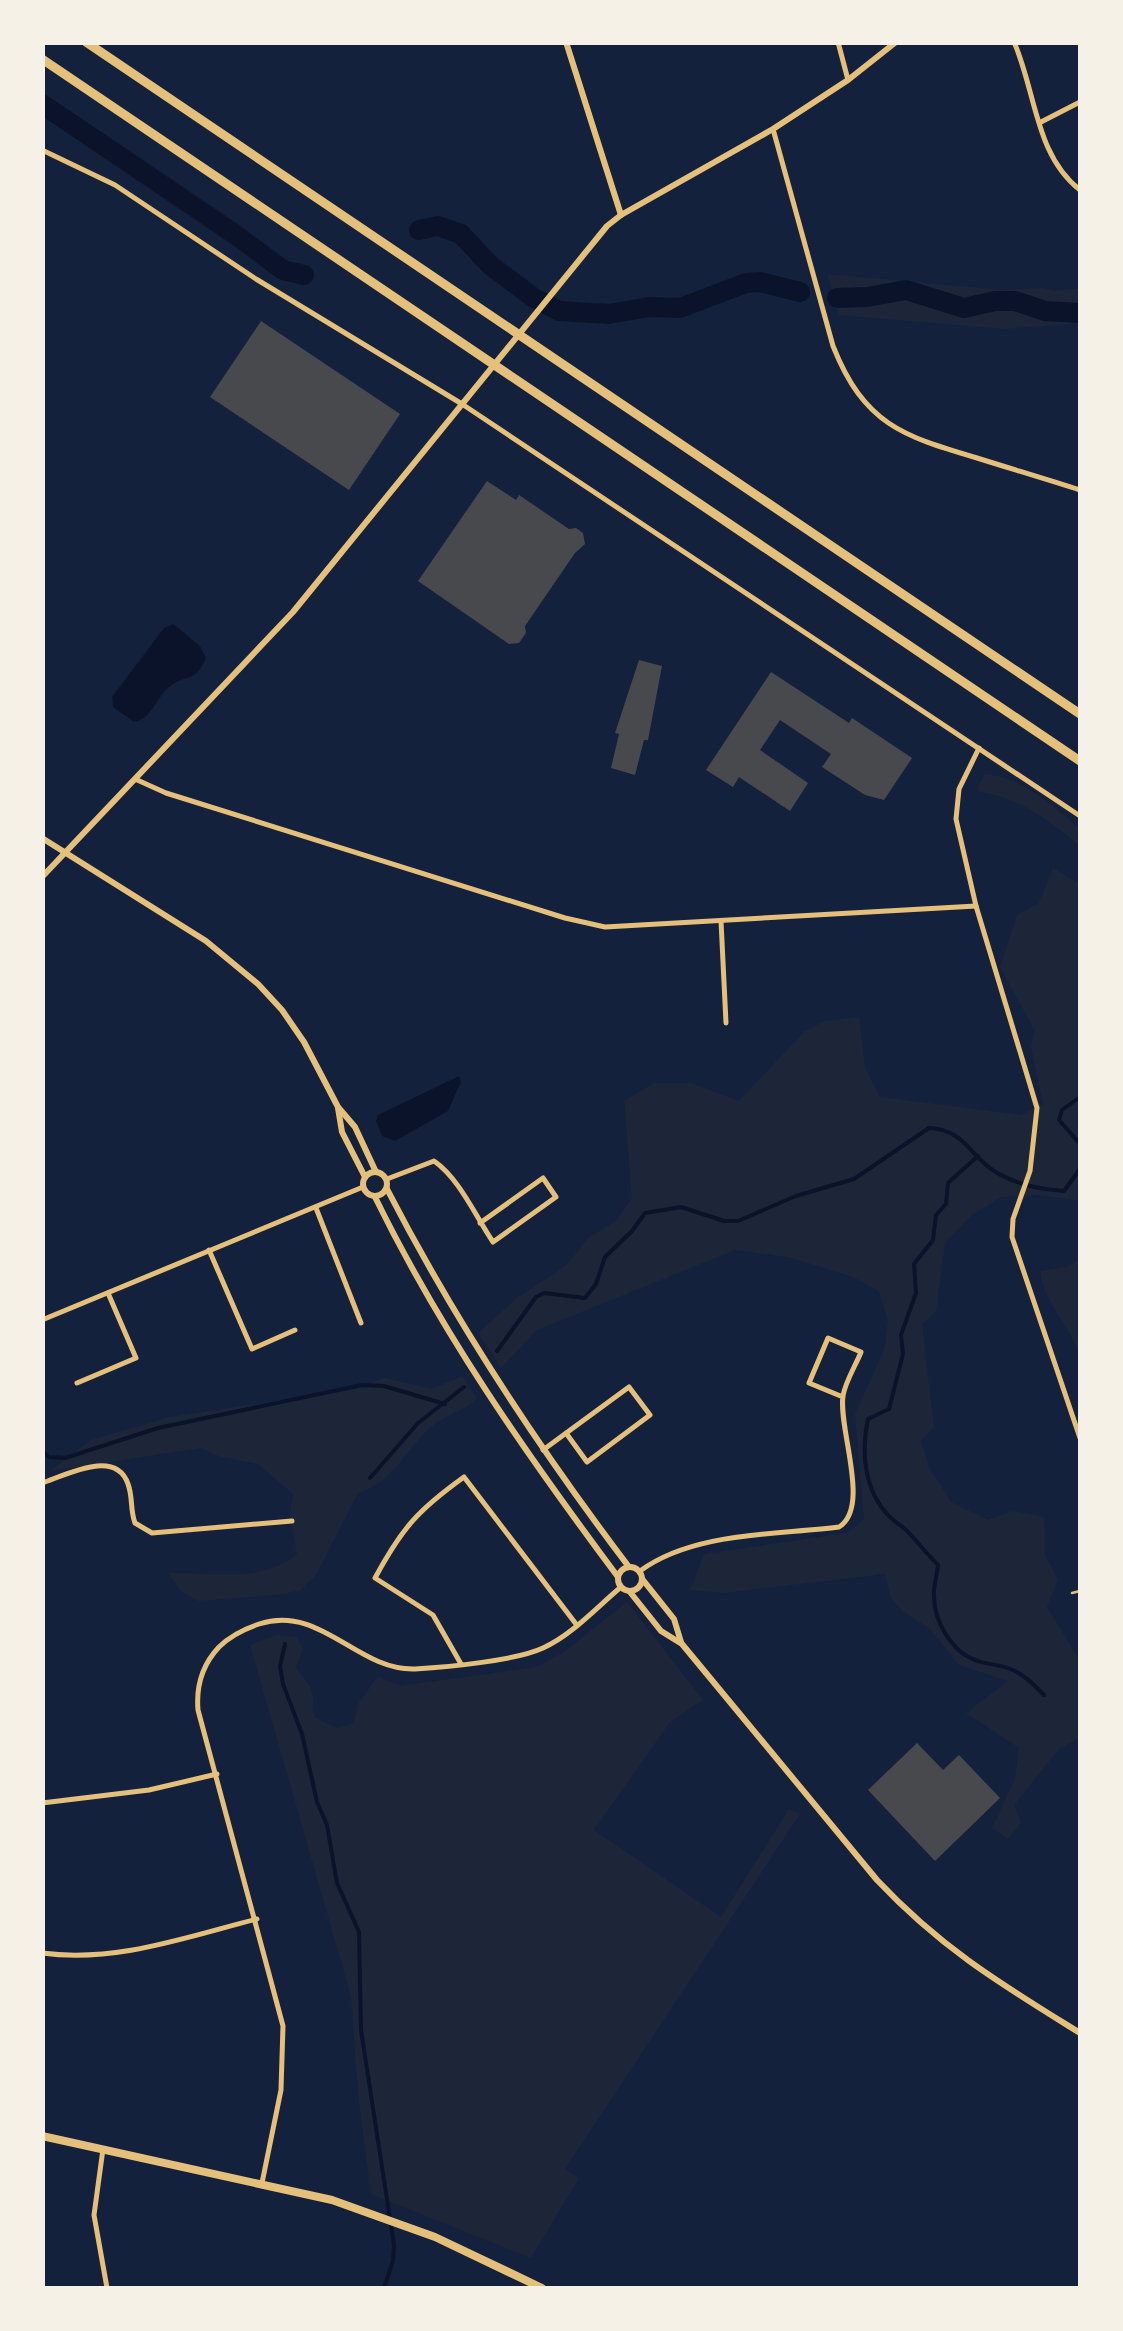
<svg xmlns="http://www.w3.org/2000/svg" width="1123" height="2331" viewBox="0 0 1123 2331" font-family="Inter,sans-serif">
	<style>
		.green { fill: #1d2539 }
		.water { fill: #0b132b }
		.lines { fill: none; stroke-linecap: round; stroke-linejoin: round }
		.stream { stroke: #0b132b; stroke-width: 4 }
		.river { stroke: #0b132b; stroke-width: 20 }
		.building { fill: #48494c }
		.service { stroke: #e5c07b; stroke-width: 2.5 }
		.minor { stroke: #e5c07b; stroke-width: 5 }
		.tertiary { stroke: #e5c07b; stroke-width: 6 }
		.secondary { stroke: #e5c07b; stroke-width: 6 }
		.primary { stroke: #e5c07b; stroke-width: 8 }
		.motorway { stroke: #e5c07b; stroke-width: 9 }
	</style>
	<rect width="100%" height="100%" fill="#14213d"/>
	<!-- green -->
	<g class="green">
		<polygon points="827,274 1001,290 1044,288 1054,291 1080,288 1080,323 1004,329 839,315"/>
		<path d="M985 774C1023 777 1052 806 1080 829V846C1051 822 1019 797 980 792L978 787Z"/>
		<polygon points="1053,868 1080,884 1080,1204 1077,1200 1038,1195 1001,1197 972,1215 945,1243 936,1312 922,1324 934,1427 921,1440 929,1467 951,1502 988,1520 1013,1511 1044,1517 1045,1555 1058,1579 1047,1607 1080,1661 1080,1737 1059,1749 1014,1805 1021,1823 1008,1839 992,1828 1015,1779 1019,1748 966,1713 1008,1681 959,1665 929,1628 902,1611 891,1598 885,1574 724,1593 690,1590 704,1554 847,1533 864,1519 855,1414 884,1350 888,1320 879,1291 853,1277 788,1257 735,1250 537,1330 501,1368 478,1333 517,1298 567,1265 588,1238 616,1221 632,1198 624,1101 654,1083 691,1083 739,1101 804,1032 824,1021 859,1017 865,1067 880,1097 1021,1115 1043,1104 1031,1047 1035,1031 1000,967 1017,915 1039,903"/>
		<path d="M1080 1259V1356C1070 1325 1044 1304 1040 1271L1067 1267Z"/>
		<path d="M462 1376 477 1398C464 1412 444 1415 430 1428 404 1452 393 1483 358 1493L316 1575 300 1590 285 1594 198 1601 182 1592 168 1573C216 1572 255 1584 297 1555L290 1514 293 1494 258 1464 221 1457 201 1448 50 1471 91 1440 170 1417 353 1389 385 1378 432 1389Z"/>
		<path d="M627 1602 703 1700 670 1722 594 1830 721 1917 789 1809 800 1814 565 2169 579 2178 531 2258 371 2194 358 2093 351 1996 250 1645 276 1635 297 1637 303 1649 296 1667C305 1680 318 1693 312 1709L316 1718 337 1728 354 1723 358 1704 378 1676 400 1686 536 1667 564 1652Z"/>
	</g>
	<!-- water -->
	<g class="water">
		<path d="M173 624 200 646 206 658C195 684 187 673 169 687 155 699 153 718 134 722L113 707 112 697 164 628Z"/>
		<polygon points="459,1076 461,1082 448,1111 395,1141 382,1136 376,1121 378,1115"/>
	</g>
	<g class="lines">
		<!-- stream -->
		<g class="stream">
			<polyline points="1080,1097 1062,1110 1059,1120 1080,1144"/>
			<path d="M978 1156 948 1183 946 1204 936 1215 933 1240 914 1264 916 1293 901 1335 903 1354 889 1409 868 1419C861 1451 864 1490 888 1515 893 1521 901 1525 906 1530 917 1541 927 1554 938 1565 937 1576 933 1587 934 1597 934 1621 952 1652 975 1660 987 1665 1001 1664 1013 1670 1025 1675 1035 1686 1044 1695"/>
			<path d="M497 1351 536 1297 544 1293 585 1298 596 1284 605 1257 632 1231 645 1213 681 1207 724 1221H738L796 1196 854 1179 929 1128C965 1130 969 1155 994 1171 1016 1185 1040 1189 1064 1191L1080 1169"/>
			<polyline points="42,1451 49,1457 65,1458 158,1428 362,1385 384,1386 445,1404"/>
			<polyline points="370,1478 418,1423 464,1387"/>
			<polyline points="285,1644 280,1666 283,1684 302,1734 317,1802 327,1825 337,1883 359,1932 361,2030 394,2245 393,2261 384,2288"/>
		</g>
		<!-- river -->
		<g class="river">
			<polyline points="42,104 236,235 283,270 304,275"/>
			<polyline points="419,230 438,226 461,234 490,265 534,298 559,311 609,314 649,307 680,308 746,283 760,282 800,292"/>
			<polyline points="837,298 867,297 906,290 964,308 995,301 1015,301 1045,311 1080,313"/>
		</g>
	</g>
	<!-- building -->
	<g class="building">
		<polygon points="261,321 400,414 349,490 210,397"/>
		<polygon points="487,481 516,500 519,495 569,529 576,528 583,533 585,544 575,553 525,626 526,633 519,643 509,644 418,581"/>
		<polygon points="639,660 662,666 648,740 644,740 635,775 611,768 619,734 615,733"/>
		<polygon points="771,672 849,723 852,718 912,758 884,800 865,795 822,767 831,754 780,720 760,750 808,783 790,811 739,777 733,787 706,770"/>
		<polygon points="917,1743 943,1770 959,1755 1000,1798 935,1861 868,1790"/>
	</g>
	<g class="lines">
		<!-- service -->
		<polyline class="service" points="1072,1593 1080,1591"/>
		<!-- minor -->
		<g class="minor">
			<polyline points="838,42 848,80"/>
			<path d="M1014 42C1036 92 1035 155 1080 190"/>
			<polyline points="1041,122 1080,102"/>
			<path d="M773 129 833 346C864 424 902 436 977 458 1012 469 1046 479 1080 490"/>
			<polyline points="42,150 115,185 256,279 462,404 1080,816"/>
			<polyline points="979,748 959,789 956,819 976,906 1037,1108 1030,1171 1013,1219 1012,1237 1080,1438"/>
			<polyline points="135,779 166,793 565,918 605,927 976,906"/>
			<polyline points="721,921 726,1023"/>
			<path d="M387 1179 434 1161C459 1178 476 1217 493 1242L556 1197 543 1178 480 1223"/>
			<polyline points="316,1208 361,1323"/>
			<polyline points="209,1250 252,1349 295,1330"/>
			<polyline points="42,1320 363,1187"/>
			<polyline points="77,1383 136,1358 108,1293"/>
			<polyline points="543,1450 629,1387 650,1415 587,1462 566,1433"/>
			<path d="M42 1483C66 1475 116 1448 128 1484 133 1497 130 1510 135 1523L152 1533 292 1521"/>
			<path d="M640 1571C693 1532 775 1535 839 1527 871 1507 838 1429 843 1396 845 1382 856 1365 861 1352L828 1338 809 1383 843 1397"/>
			<path d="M461 1664 433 1615 375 1578C402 1528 418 1510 464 1477L576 1624"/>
			<polyline points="42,1803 149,1790 217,1774"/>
			<path d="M42 1953C116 1963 186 1937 257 1919"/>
			<polyline points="103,2149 94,2215 107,2288"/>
			<path d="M262 2183 281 2090 283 2026 198 1710C196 1686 202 1665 219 1647 230 1636 244 1629 259 1624 321 1604 357 1671 415 1669 446 1667 515 1661 543 1648 572 1635 597 1607 621 1587"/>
		</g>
		<!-- tertiary -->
		<polyline class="tertiary" points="566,42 621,215"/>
		<!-- secondary -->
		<g class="secondary">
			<polyline points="42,838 206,941 258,984 282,1010 304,1042 338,1107 355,1127 376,1172"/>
			<polyline points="42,877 293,612 607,226 621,215 773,129 848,80 896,42"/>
			<polyline points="338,1108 342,1132 365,1177"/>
			<circle cx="375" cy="1184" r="12"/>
			<path d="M387 1189C456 1323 538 1447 629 1567"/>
			<path d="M375 1197C442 1334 527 1455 618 1577"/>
			<circle cx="630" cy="1579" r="12"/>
			<polyline points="643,1580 674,1619 681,1642"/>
			<path d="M630 1592 661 1631 682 1644 877 1880C942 1949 1001 1984 1080 2033"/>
		</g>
		<!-- primary -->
		<polyline class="primary" points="42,2136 332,2200 435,2237 542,2288"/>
		<!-- motorway -->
		<g class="motorway">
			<polyline points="86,42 1080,714"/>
			<polyline points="42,59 1080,761"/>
		</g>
	</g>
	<!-- border -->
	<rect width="1123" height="2331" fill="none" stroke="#f6f1e7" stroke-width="90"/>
</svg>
